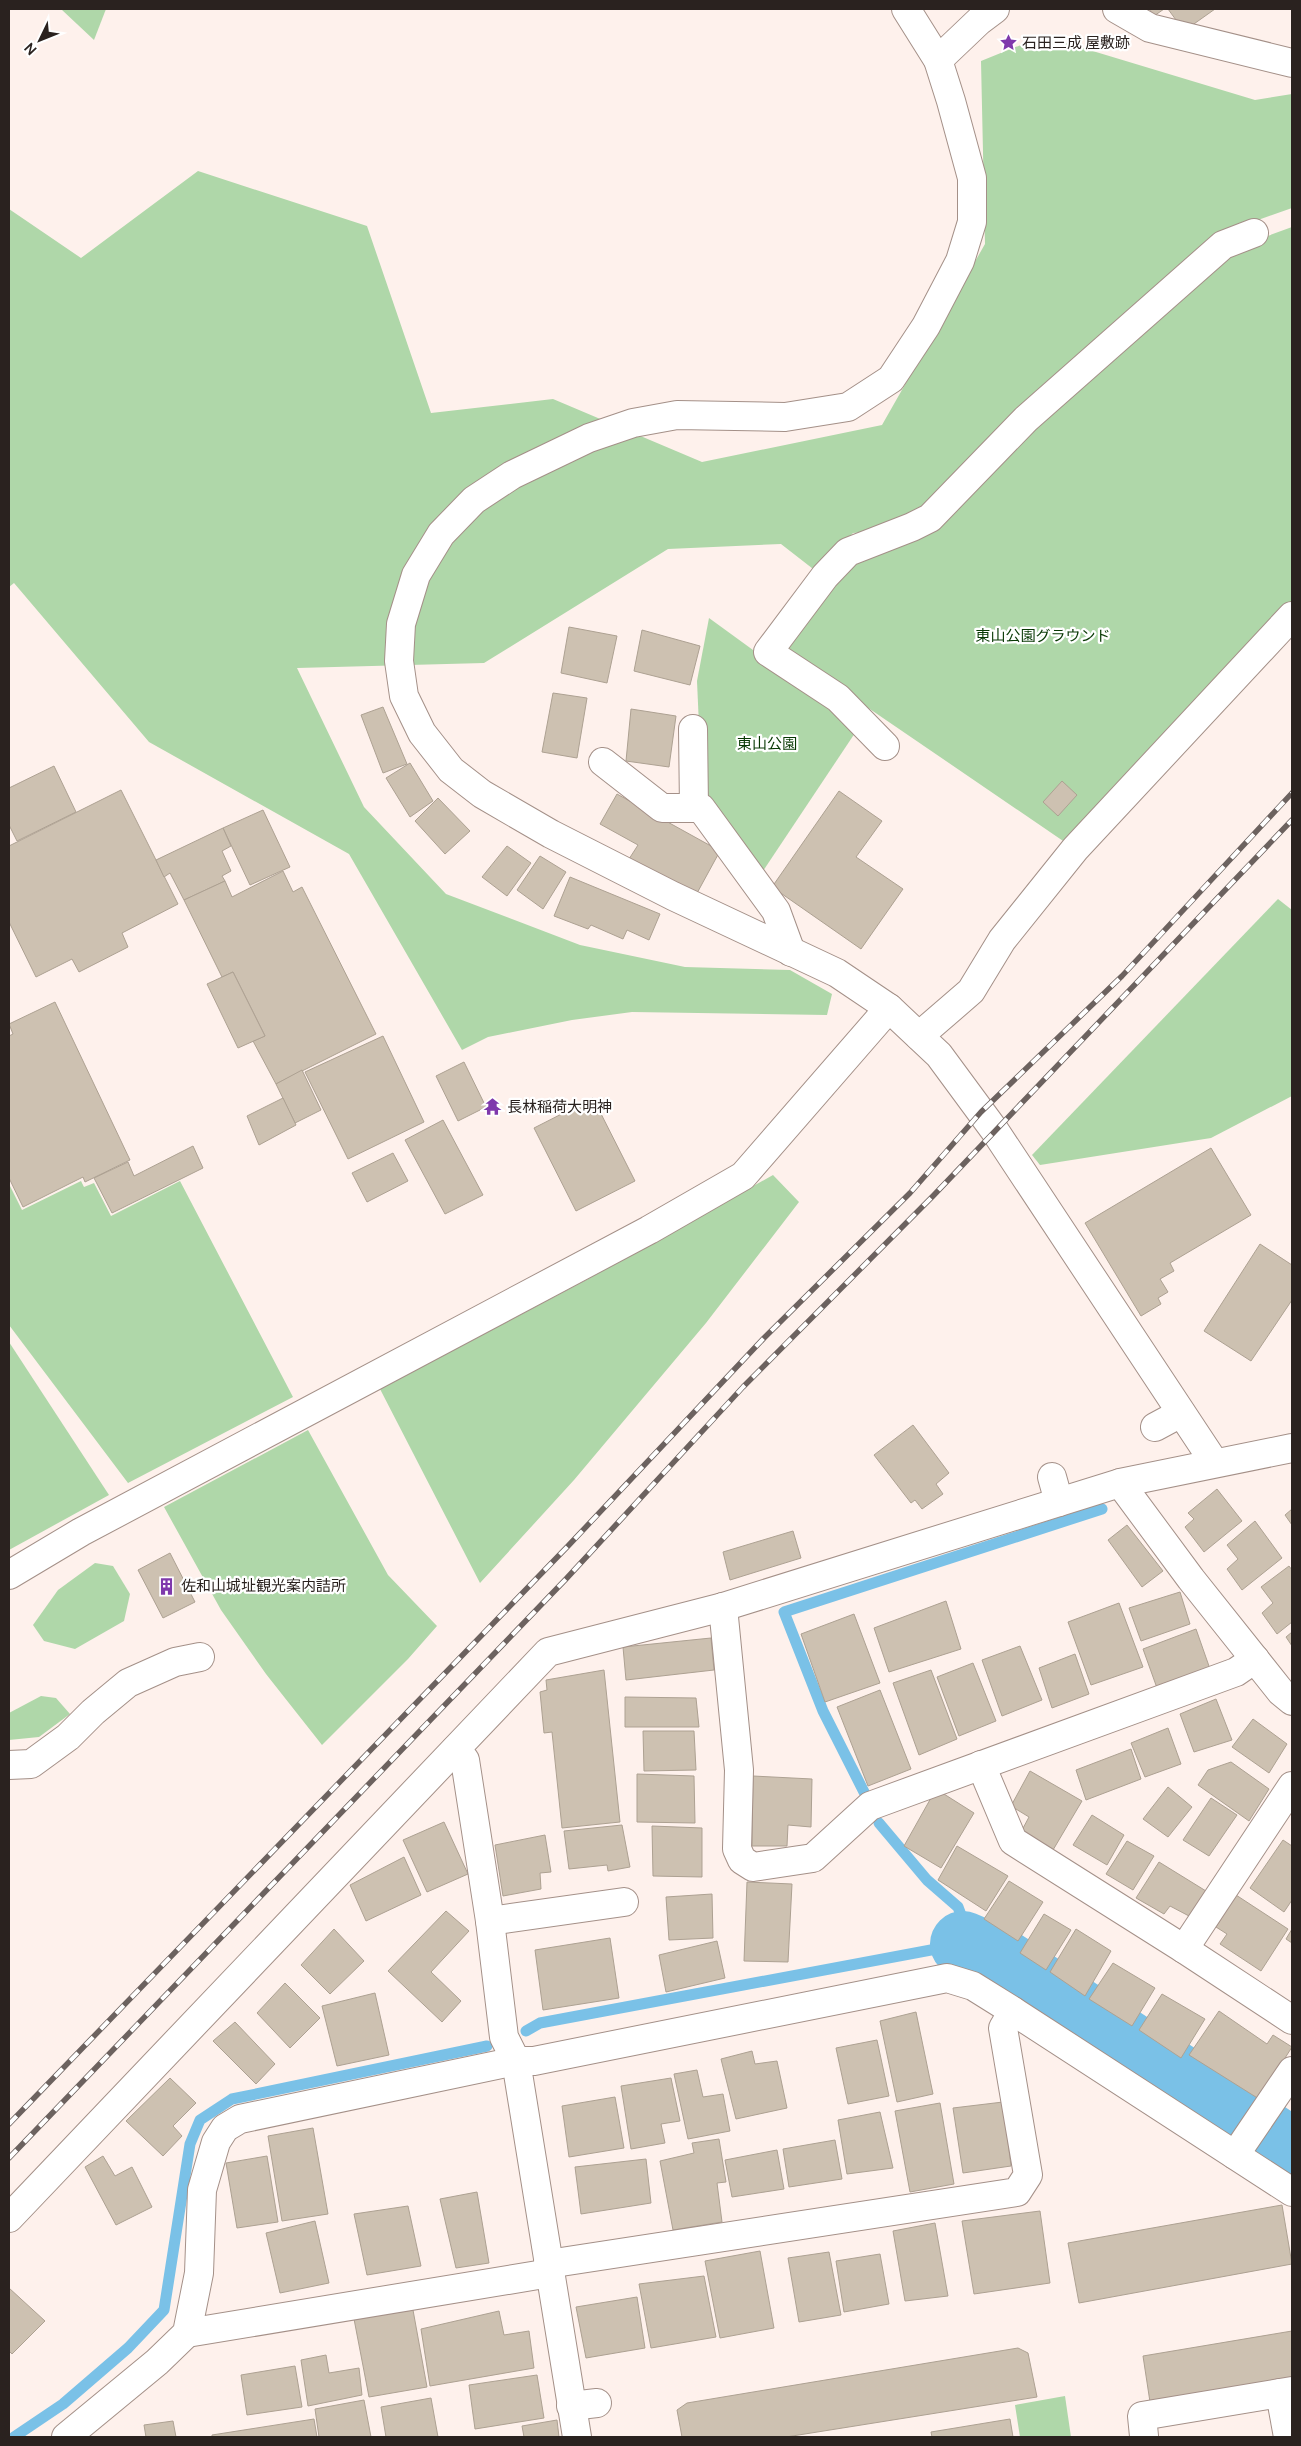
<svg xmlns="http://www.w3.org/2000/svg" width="1301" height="2446" viewBox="0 0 1301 2446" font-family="Manrope,'Noto Sans JP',sans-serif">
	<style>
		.green { fill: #afd7a9 }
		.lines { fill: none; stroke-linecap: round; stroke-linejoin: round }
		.stream { stroke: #7ac1e7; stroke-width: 11 }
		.river { stroke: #7ac1e7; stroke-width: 66 }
		.building { fill: #cdc1b1; stroke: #ada192 }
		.minor-casing { stroke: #a49088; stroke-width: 30 }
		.minor { stroke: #fff; stroke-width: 28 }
		.rail-casing { stroke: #6c625f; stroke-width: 5.5 }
		.rail { stroke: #fff; stroke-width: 4; stroke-dasharray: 11; stroke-linecap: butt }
		.labels { text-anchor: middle; stroke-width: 4.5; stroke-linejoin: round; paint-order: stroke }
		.poi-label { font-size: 15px; fill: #2a221f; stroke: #fff; text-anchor: start }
		.park-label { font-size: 15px; fill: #073803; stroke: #fff }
	</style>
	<rect width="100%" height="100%" fill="#fef1ec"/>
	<!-- green -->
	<g class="green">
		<polygon points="61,9 106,9 94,40"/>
		<polygon points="1043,36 1255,100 1292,94 1292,208 1216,235 927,510 889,530 853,533 817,572 781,544 668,549 484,663 297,668 364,807 446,894 580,945 685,967 790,970 832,994 827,1015 632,1012 572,1020 488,1037 462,1050 349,854 149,742 14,583 9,587 9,209 81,258 198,171 367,226 431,413 553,399 702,462 882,425 985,244 981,61"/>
		<polygon points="1292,227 1292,603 1069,845 779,647 858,555 922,533 1227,251"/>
		<polygon points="709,618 859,727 761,874 702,793 697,681"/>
		<polygon points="1278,899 1292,910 1292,1096 1211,1138 1040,1165 1032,1155"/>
		<polygon points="773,1175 799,1202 706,1323 574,1480 480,1583 380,1389 588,1279"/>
		<polygon points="81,1181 84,1187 94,1183 111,1216 180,1181 293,1397 128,1483 9,1325 9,1184 22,1210"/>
		<polygon points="9,1342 109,1495 9,1550"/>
		<polygon points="308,1430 388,1575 437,1626 408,1659 322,1745 266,1674 221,1610 164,1507"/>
		<polygon points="95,1563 113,1566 130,1594 124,1621 75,1649 44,1641 33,1625 58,1590"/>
		<polygon points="41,1696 56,1698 70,1714 39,1737 9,1740 9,1713"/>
		<polygon points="1065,2396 1071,2437 1020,2437 1015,2405"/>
	</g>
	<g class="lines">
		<!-- stream -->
		<g class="stream">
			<polyline points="864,1792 823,1711 784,1612 1102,1509"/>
			<polyline points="526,2031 540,2023 963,1944 965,1926 958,1907 927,1880 879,1823"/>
			<polyline points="14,2437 63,2404 128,2348 164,2310 190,2144 200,2120 232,2099 487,2046"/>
		</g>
		<!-- river -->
		<polyline class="river" points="963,1944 998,1959 1292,2151"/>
	</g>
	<!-- building -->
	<g class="building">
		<polygon points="1149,9 1164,9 1154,16"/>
		<polygon points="1168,9 1215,9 1184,31"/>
		<polygon points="569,627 617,636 607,683 561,673"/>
		<polygon points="642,630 700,646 690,685 634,671"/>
		<polygon points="553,693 587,698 577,758 542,752"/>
		<polygon points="383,707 407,764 383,773 361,715"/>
		<polygon points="631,709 676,716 669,767 626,761"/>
		<polygon points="410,763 433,801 410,817 386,778"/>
		<polygon points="54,766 76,812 17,841 9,825 9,788"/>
		<polygon points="1062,781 1077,795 1058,816 1043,802"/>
		<polygon points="121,790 178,904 122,933 128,947 79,972 72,959 36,977 9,922 9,846"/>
		<polygon points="839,791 882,821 856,857 903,889 861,949 772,887"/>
		<polygon points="617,794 720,851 696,895 629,859 638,845 600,824"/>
		<polygon points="438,798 470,831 445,854 415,821"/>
		<polygon points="263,810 290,867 250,885 223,828"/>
		<polygon points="223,828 231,846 222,851 231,871 222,876 225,881 184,900 170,873 164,877 156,860"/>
		<polygon points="507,846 531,863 507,896 482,877"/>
		<polygon points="540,856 566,872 543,909 517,890"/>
		<polygon points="283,871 293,892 302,887 376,1034 276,1084 253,1041 265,1036 233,972 222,977 184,900 225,881 232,897"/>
		<polygon points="570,877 660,914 649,940 627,930 623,939 591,925 588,929 554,916"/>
		<polygon points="233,972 265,1036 238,1048 207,984"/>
		<polygon points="55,1002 130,1160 85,1182 83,1177 23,1207 9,1178 9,1036 13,1034 9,1024"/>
		<polygon points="383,1036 424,1122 348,1159 305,1072"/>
		<polygon points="464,1062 486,1107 458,1121 436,1076"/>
		<polygon points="302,1070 321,1110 295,1123 276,1084"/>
		<polygon points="283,1098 296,1125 259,1145 247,1116"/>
		<polygon points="593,1098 635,1181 576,1211 534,1128"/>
		<polygon points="443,1120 483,1195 445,1214 405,1140"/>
		<polygon points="193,1146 203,1168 112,1213 94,1178 128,1162 134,1176"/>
		<polygon points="1211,1148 1251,1215 1170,1263 1174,1271 1160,1279 1168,1292 1158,1298 1161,1304 1141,1316 1085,1223"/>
		<polygon points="393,1153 408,1181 367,1202 352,1173"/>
		<polygon points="1260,1244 1292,1265 1292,1300 1251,1361 1204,1331"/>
		<polygon points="913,1425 949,1473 936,1484 943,1494 922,1509 915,1500 911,1503 874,1455"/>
		<polygon points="1217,1489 1242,1521 1204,1552 1185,1527 1194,1519 1188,1513"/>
		<polygon points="1292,1509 1292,1525 1285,1515"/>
		<polygon points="1255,1521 1282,1558 1242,1590 1227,1569 1238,1559 1227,1545"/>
		<polygon points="1127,1525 1163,1571 1142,1587 1108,1540"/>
		<polygon points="793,1531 801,1558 730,1580 723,1552"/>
		<polygon points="170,1553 195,1602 163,1618 138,1570"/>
		<polygon points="1289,1566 1292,1570 1292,1622 1277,1634 1262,1613 1273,1603 1261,1587"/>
		<polygon points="1180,1592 1190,1624 1141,1641 1129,1608"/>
		<polygon points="946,1601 961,1649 889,1672 874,1628"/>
		<polygon points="1119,1603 1143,1667 1091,1685 1068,1622"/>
		<polygon points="854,1614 880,1683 825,1702 801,1634"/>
		<polygon points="1196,1629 1210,1669 1157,1688 1143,1649"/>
		<polygon points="1292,1632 1292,1646 1286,1637"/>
		<polygon points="711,1638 714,1670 626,1680 623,1647"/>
		<polygon points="1020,1646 1042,1700 1002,1716 982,1660"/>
		<polygon points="1075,1654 1089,1694 1052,1708 1039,1668"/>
		<polygon points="973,1663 996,1721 959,1736 937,1677"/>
		<polygon points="604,1670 620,1822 562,1828 552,1732 544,1733 540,1692 547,1690 546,1680"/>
		<polygon points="931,1670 957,1739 919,1755 893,1683"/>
		<polygon points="880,1690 911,1769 868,1786 837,1707"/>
		<polygon points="625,1697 696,1698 699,1727 625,1727"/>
		<polygon points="1216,1699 1232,1740 1194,1752 1180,1714"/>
		<polygon points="1253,1719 1287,1744 1269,1773 1232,1747"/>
		<polygon points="1168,1728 1181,1764 1145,1777 1131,1743"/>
		<polygon points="643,1731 694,1731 696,1770 644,1771"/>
		<polygon points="1131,1749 1141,1779 1086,1800 1076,1770"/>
		<polygon points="1231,1762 1269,1789 1249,1821 1198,1785 1208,1770"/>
		<polygon points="1030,1771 1082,1801 1053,1850 1021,1832 1029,1817 1011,1806"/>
		<polygon points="637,1774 694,1776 695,1823 637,1822"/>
		<polygon points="753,1776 812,1779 811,1827 788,1825 787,1846 752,1846"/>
		<polygon points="1168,1787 1192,1807 1168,1837 1143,1819"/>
		<polygon points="936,1789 974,1813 941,1868 904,1846"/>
		<polygon points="1211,1798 1237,1815 1209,1856 1183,1840"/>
		<polygon points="1092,1815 1124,1835 1107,1865 1073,1845"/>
		<polygon points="444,1822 468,1874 427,1892 403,1840"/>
		<polygon points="622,1825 630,1867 608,1871 607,1865 569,1869 564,1831"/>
		<polygon points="652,1826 702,1828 702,1877 653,1876"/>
		<polygon points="545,1835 551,1872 540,1873 541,1889 503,1896 495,1845"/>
		<polygon points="1283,1840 1292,1846 1292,1900 1284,1912 1250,1888"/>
		<polygon points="1127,1841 1154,1856 1133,1890 1106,1874"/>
		<polygon points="957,1846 1008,1876 986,1911 938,1880"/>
		<polygon points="404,1857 421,1895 366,1921 350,1885"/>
		<polygon points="1159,1862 1206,1891 1189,1916 1170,1906 1164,1914 1136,1898"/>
		<polygon points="1009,1881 1043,1902 1018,1941 984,1919"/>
		<polygon points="747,1882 792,1884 788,1962 744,1961"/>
		<polygon points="712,1894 713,1938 669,1940 666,1897"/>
		<polygon points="1236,1895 1288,1929 1261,1971 1220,1944 1227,1934 1216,1927"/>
		<polygon points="446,1911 469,1931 431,1972 461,2001 442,2022 388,1971"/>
		<polygon points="1044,1914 1071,1930 1046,1970 1020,1953"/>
		<polygon points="334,1929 364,1961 330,1994 301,1965"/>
		<polygon points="1076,1929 1111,1951 1085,1996 1050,1972"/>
		<polygon points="1292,1929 1292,1943 1286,1939"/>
		<polygon points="610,1938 619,1998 543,2010 535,1950"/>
		<polygon points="717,1941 725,1978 666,1992 659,1955"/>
		<polygon points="1113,1963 1155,1988 1132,2026 1089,1999"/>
		<polygon points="285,1983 320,2018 290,2048 257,2013"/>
		<polygon points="375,1993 389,2055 337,2066 322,2006"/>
		<polygon points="1162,1994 1205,2019 1181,2058 1139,2030"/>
		<polygon points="1219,2011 1267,2044 1273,2035 1292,2047 1259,2099 1189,2055"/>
		<polygon points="916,2012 933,2094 897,2102 880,2021"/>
		<polygon points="235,2022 275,2064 256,2084 213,2041"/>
		<polygon points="877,2040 889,2096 848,2104 836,2048"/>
		<polygon points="752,2051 755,2064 777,2061 787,2108 736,2119 721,2059"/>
		<polygon points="697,2070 703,2097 723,2094 730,2131 688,2139 674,2074"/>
		<polygon points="170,2078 196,2103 173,2126 182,2136 163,2156 126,2121"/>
		<polygon points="671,2078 680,2121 661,2124 665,2143 631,2149 621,2086"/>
		<polygon points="615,2097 624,2148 569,2157 562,2106"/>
		<polygon points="1003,2102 1011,2166 963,2173 953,2108"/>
		<polygon points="940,2103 954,2184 910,2192 895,2111"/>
		<polygon points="880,2112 893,2168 847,2174 838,2120"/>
		<polygon points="313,2128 328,2214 282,2221 268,2136"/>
		<polygon points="719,2139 726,2182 717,2183 722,2222 673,2230 660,2161 694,2153 692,2143"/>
		<polygon points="835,2140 842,2179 789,2187 783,2149"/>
		<polygon points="777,2150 784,2189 732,2197 725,2160"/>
		<polygon points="103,2156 115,2176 132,2167 152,2207 116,2225 85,2167"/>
		<polygon points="267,2156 278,2222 237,2228 226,2163"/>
		<polygon points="646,2159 651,2203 581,2214 575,2167"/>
		<polygon points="477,2192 489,2263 456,2268 440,2199"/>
		<polygon points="1282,2205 1292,2264 1079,2303 1068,2243"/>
		<polygon points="408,2206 421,2266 367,2275 354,2214"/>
		<polygon points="1040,2211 1050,2283 974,2294 962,2221"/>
		<polygon points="315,2221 329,2283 280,2293 266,2233"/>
		<polygon points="935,2223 948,2296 905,2301 893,2231"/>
		<polygon points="760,2251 774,2328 720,2338 705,2261"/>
		<polygon points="829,2252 841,2315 799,2322 788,2258"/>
		<polygon points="880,2254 889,2304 844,2312 836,2261"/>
		<polygon points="704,2276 716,2337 651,2348 639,2284"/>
		<polygon points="9,2288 45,2321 12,2354 9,2351"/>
		<polygon points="637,2297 645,2348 586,2358 576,2307"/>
		<polygon points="413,2310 427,2387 369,2397 354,2319"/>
		<polygon points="499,2311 504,2335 529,2331 534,2368 430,2386 421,2329"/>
		<polygon points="1292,2331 1292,2377 1150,2402 1143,2356"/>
		<polygon points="1018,2348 1028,2353 1037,2397 786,2437 682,2437 677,2410 687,2403"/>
		<polygon points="326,2355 329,2373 359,2368 362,2395 308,2406 301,2360"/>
		<polygon points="295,2366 302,2407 247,2415 241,2375"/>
		<polygon points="537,2375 544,2418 475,2429 469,2385"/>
		<polygon points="431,2398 438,2437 386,2437 381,2407"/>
		<polygon points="364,2400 371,2437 319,2437 315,2409"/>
		<polygon points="314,2419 317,2437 212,2437 212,2435"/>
		<polygon points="1010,2419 1013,2437 932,2437 931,2432"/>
		<polygon points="557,2420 559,2437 524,2437 522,2426"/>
		<polygon points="173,2421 176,2437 146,2437 144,2425"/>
	</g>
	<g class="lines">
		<defs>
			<g id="minor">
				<polyline points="906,9 938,60 951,101 972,178 972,222 960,261 926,326 891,379 848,407 785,417 677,415 633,423 589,438 512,475 474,500 441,534 416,575 401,624 399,661 404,696 422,733 451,770 482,794 551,834 673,896 837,973 889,1008 939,1055 995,1131 1214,1462"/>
				<polyline points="1117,9 1150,28 1292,63"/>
				<polyline points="938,60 979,21 995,9"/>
				<polyline points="693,729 694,808"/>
				<polyline points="885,746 838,698 768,652 825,576 848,552 912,527 930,518 1026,419 1223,245 1254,233"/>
				<polyline points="603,762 662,808 701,808 776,911 791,952"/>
				<polyline points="919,1036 971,991 1002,940 1075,849 1292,616"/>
				<polyline points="1155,1427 1181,1413"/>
				<polyline points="1052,1477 1059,1502"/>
				<polyline points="1120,1483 1191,1579 1281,1692 1292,1701"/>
				<polyline points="9,1575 81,1532 649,1230 743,1176 889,1008"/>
				<polyline points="723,1607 739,1770 737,1849 742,1860 753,1867 813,1858 870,1806 1236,1672 1255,1659"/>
				<polyline points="456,1749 465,1760 490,1921 504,2037 516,2061 577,2437"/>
				<polyline points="9,1765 31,1764 68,1737 93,1712 128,1683 175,1662 200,1657"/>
				<polyline points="981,1765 1013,1841 1184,1949 1292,2020"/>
				<polyline points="490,1921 624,1902"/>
				<polyline points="1184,1949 1292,1786"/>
				<polyline points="1235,2155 1292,2071"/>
				<polyline points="9,2218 548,1652 723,1607 1120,1483 1292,1448"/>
				<polyline points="548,2264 1017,2192 1028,2175 1003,2028 1013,2011"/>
				<polyline points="187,2333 550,2273"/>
				<polyline points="1280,2393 1288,2437"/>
				<polyline points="571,2406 597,2403"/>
				<polyline points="1144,2436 1142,2416 1292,2391"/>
				<polyline points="66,2437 157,2362 187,2333 199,2273 202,2190 216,2142 225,2128 240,2119 516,2061 534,2061 947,1978 973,1986 1013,2011 1292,2192"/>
			</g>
		</defs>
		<!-- minor casing -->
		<use href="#minor" class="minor-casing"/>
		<!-- minor -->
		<use href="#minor" class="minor"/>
		<defs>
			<g id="rail">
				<polyline points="9,2124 568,1546 764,1338 910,1193 981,1112 1122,976 1292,793"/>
				<polyline points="9,2158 566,1579 743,1387 933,1196 1292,820"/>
			</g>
		</defs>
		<!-- rail casing -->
		<use href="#rail" class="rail-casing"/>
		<!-- rail -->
		<use href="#rail" class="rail"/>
	</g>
	<!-- icons -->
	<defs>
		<symbol id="sight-bare" viewBox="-9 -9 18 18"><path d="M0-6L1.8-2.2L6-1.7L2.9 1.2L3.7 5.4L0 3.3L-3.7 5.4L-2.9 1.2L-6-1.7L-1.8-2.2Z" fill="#7f39ac" stroke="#fff" stroke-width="2.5" paint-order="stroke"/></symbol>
		<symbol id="temple-bare" viewBox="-9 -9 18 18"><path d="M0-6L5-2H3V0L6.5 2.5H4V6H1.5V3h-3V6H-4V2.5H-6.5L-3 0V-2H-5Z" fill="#7f39ac" stroke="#fff" stroke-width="2.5" paint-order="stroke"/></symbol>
		<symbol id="building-bare" viewBox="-9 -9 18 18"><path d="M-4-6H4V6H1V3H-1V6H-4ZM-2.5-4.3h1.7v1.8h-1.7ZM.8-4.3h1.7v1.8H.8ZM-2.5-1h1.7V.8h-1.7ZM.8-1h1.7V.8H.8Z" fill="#7f39ac" stroke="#fff" stroke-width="2.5" paint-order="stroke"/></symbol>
	</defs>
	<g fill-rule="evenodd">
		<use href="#sight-bare" x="996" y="30" width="25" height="25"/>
		<use href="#temple-bare" x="480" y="1094" width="25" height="25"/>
		<use href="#building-bare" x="154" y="1574" width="25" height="25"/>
	</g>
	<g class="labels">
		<!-- poi labels -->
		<g class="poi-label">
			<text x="1022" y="48">石田三成 屋敷跡</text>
			<text x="507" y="1112">長林稲荷大明神</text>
			<text x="181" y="1591">佐和山城址観光案内詰所</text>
		</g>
		<!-- park labels -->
		<g class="park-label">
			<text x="1043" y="641">東山公園グラウンド</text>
			<text x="767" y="749">東山公園</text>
		</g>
	</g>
	<!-- border -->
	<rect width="1301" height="2446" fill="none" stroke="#2a221f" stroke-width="20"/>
	<!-- north arrow -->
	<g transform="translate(40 40) rotate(227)" stroke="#ffffff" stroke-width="4" paint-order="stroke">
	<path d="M0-4L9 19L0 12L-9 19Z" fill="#2a221f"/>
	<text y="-8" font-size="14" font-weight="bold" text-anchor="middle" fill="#2a221f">N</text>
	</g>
</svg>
